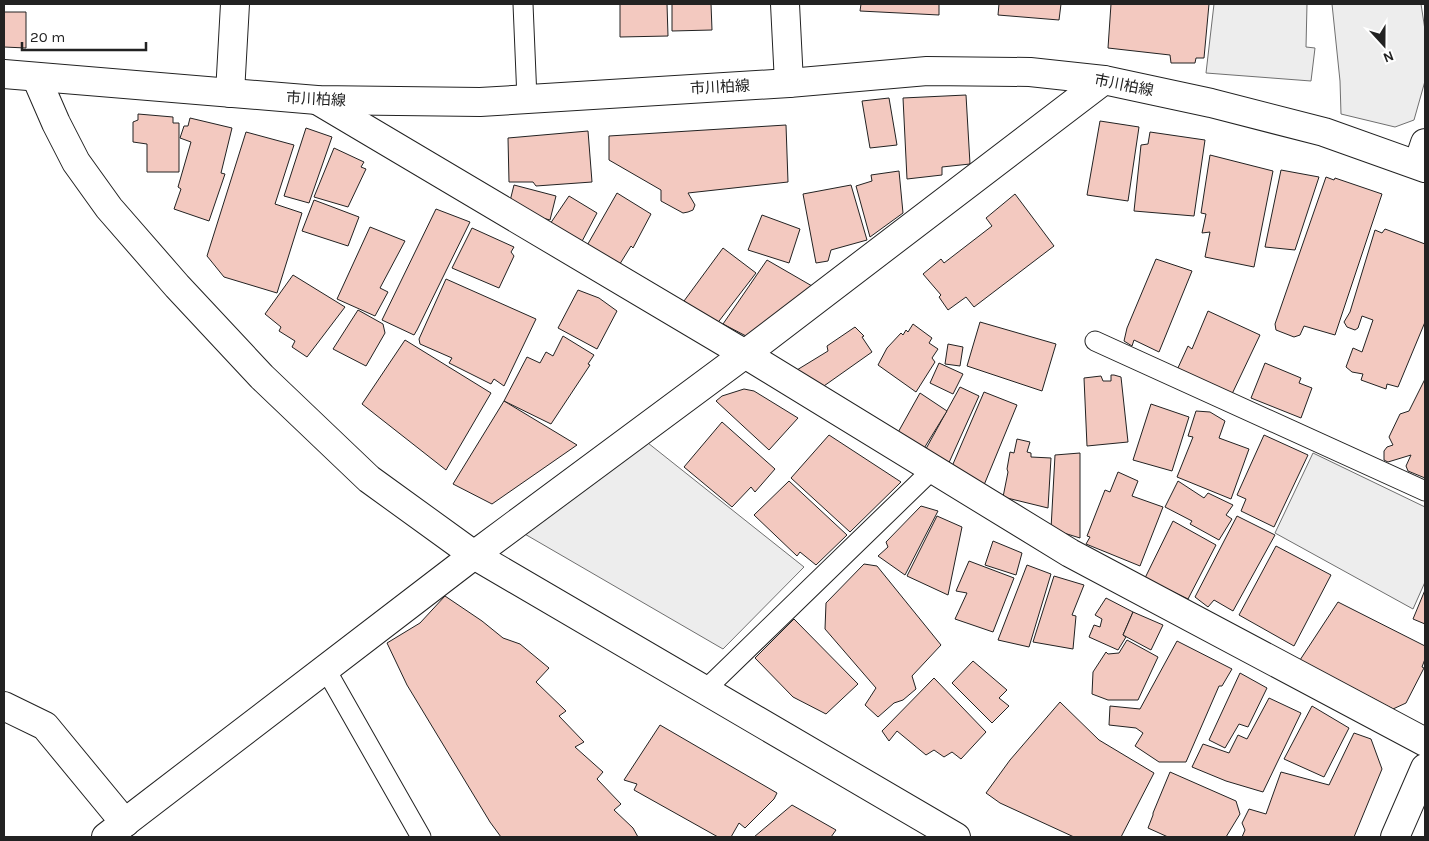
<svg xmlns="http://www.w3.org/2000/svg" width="1429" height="841" viewBox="0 0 1429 841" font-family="Karla,'Noto Sans JP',sans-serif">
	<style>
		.parking { fill: #ededed; stroke: #6f6f6f }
		.building { fill: #f3c9c0; stroke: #222 }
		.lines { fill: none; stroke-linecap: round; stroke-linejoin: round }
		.service-casing { stroke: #222; stroke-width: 21 }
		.minor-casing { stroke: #222; stroke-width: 30 }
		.tertiary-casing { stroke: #222; stroke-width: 30 }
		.primary-casing { stroke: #222; stroke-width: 30 }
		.service { stroke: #fff; stroke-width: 19 }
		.minor { stroke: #fff; stroke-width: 28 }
		.tertiary { stroke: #fff; stroke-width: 28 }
		.primary { stroke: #fff; stroke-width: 28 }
		.labels { text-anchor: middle; stroke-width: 4; stroke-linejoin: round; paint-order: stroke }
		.street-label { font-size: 15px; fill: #222; stroke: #fff }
	</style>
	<rect width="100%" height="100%" fill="#fff"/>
	<!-- parking -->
	<g class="parking">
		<polygon points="1214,4 1307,4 1306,47 1315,48 1311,81 1206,73"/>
		<polygon points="1332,4 1421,4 1425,30 1425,81 1414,120 1395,127 1341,114 1340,81"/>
		<polygon points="648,443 804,567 723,649 523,533"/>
		<polygon points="1313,453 1425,507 1425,582 1413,609 1275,533"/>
	</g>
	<!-- building -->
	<g class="building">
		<polygon points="620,4 667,4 668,36 620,37"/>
		<polygon points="672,4 711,4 712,30 672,31"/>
		<polygon points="861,4 939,4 939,15 860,11"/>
		<polygon points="999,4 1061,4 1059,20 998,15"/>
		<polygon points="1111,4 1209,4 1204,58 1196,58 1195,63 1171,63 1170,55 1108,48"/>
		<polygon points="4,12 26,12 26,48 4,47"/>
		<polygon points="966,95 970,164 942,167 942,175 907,179 903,98"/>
		<polygon points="889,98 897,145 870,148 862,101"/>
		<polygon points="138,114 173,117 173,123 179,123 179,172 147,172 147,144 133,142 133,122 138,120"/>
		<polygon points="190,118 232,128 221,173 225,174 209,221 174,209 181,189 178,187 191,142 180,138 184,126 188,126"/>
		<polygon points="1100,121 1139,127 1128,201 1087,195"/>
		<polygon points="786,125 788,182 688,193 695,205 693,210 688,212 683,213 661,201 661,190 609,160 609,136"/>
		<polygon points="306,128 332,137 309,203 284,196"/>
		<polygon points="588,131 592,182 536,186 533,182 509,182 508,138"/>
		<polygon points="246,132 294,145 275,204 302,213 277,293 224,277 207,256"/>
		<polygon points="1150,132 1205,140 1194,216 1134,211 1141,145 1148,144"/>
		<polygon points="334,148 364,162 361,167 366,169 348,207 314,197"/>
		<polygon points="1210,155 1273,171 1254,267 1205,257 1210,232 1202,233 1206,214 1201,213"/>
		<polygon points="1281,170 1319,177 1295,250 1265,247"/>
		<polygon points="899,171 903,213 870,237 856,186 872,181 871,175"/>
		<polygon points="1326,177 1334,180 1335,178 1382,194 1335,335 1304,326 1300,335 1294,337 1276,330 1275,324"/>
		<polygon points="514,185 556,196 550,220 508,209"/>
		<polygon points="851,185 867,240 831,250 828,261 816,263 803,194"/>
		<polygon points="617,193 651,214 633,248 631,246 618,267 585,249"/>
		<polygon points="1015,194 1054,246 974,307 966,297 948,310 939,297 941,295 923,274 941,259 944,263 992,226 986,218"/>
		<polygon points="569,196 597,213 579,247 550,224"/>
		<polygon points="314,200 359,217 348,246 302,231"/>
		<polygon points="436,209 470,222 417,330 414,335 382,320"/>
		<polygon points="762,215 800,229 789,263 748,250"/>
		<polygon points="370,227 405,241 380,288 388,292 375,316 337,299"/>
		<polygon points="472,228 514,247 511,252 514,256 499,288 452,268"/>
		<polygon points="1385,229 1425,244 1425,322 1398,387 1387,384 1386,389 1361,380 1363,374 1352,372 1346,367 1353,348 1362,352 1373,320 1362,316 1358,328 1355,330 1347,327 1344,322 1350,312 1375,230 1382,233"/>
		<polygon points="723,248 756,273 716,325 684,301"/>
		<polygon points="1156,259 1192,271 1159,352 1134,340 1132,346 1124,341 1127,328"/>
		<polygon points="767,260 812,286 812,291 746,336 723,324"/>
		<polygon points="293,275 345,307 307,357 292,347 295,341 279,331 281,327 265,314"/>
		<polygon points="446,279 536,319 504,386 494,379 491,384 449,363 452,358 420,344 419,339"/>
		<polygon points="578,290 599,298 617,311 597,349 558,328"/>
		<polygon points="358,310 383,324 385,333 366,366 333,349"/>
		<polygon points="1208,311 1260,335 1232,394 1177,370 1188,346 1192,349"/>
		<polygon points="980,322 1056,344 1042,391 967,366"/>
		<polygon points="913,324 932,338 929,343 938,349 932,358 935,362 916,392 878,365 887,348 901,333 903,335 906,330 908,332"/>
		<polygon points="855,327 864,336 862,337 872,352 814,393 792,373 828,351 827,346"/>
		<polygon points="563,336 594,355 588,364 590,365 551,424 504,401 527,357 540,363 546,352 553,356"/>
		<polygon points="405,340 491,393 446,470 362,404"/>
		<polygon points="948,344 963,347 960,366 945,364"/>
		<polygon points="939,363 963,374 953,394 930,383"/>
		<polygon points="1265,363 1301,378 1299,383 1312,388 1301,418 1251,398"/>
		<polygon points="1111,375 1114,375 1121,377 1128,442 1087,446 1084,378 1101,376 1103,381 1111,381"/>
		<polygon points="1425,379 1425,478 1408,471 1406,466 1411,455 1388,462 1384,460 1384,451 1387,447 1393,445 1389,437 1400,414 1409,411"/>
		<polygon points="960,387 979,396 947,467 922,456"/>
		<polygon points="744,389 754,391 798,418 769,450 716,401 722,396"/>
		<polygon points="984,392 1017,405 984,485 950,471"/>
		<polygon points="920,393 947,411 923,450 896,436"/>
		<polygon points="504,401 577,445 492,504 453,484"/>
		<polygon points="1151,404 1189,417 1172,471 1133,460"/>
		<polygon points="1196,411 1210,412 1225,421 1219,438 1249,449 1231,499 1177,477 1193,437 1188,436"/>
		<polygon points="722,422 775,469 755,492 751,487 732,507 684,467"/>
		<polygon points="829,435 901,482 850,532 791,478"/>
		<polygon points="1264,435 1308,455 1274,527 1241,511 1246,499 1237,495"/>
		<polygon points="1017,439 1030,442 1027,452 1031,453 1031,457 1051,458 1048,508 1003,497 1008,472 1007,469 1010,452 1014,453"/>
		<polygon points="1080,453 1080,538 1051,529 1055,455"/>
		<polygon points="1118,472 1138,481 1132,496 1163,507 1140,566 1086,544 1090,537 1087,536 1105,490 1110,492"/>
		<polygon points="789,481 847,535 816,565 800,552 797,556 754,515"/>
		<polygon points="1178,481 1204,498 1208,493 1233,505 1226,515 1232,519 1219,540 1190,524 1192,521 1165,507"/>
		<polygon points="921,506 938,511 905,575 878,556 888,547 886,542"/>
		<polygon points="937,516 962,527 948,595 907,576"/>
		<polygon points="1237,516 1275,535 1233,611 1214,600 1208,607 1195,597"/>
		<polygon points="1173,521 1216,545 1188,599 1145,578"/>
		<polygon points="993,541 1022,553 1016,575 985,565"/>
		<polygon points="1276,546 1331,575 1294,646 1239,615"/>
		<polygon points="969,561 1014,578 993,632 955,619 967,593 956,591"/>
		<polygon points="864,564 877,566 941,645 912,676 916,689 903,700 894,703 878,717 865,705 876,688 825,629 826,603"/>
		<polygon points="1027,565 1051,574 1029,647 998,640"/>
		<polygon points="1054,576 1084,585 1072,615 1076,616 1073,649 1033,642"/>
		<polygon points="1425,590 1425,624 1413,619"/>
		<polygon points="445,596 482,621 503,638 520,644 549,668 536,682 566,711 559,716 584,742 575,747 603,772 597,779 621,804 614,810 633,828 638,837 501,837 490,822 407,685 387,643 420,623"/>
		<polygon points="1106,598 1133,612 1123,635 1126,637 1118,650 1089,637 1094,625 1100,627 1102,619 1095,615"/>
		<polygon points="1338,602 1425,646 1425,659 1422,667 1424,668 1406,703 1393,709 1300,660"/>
		<polygon points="1133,612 1163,625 1151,650 1123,635"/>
		<polygon points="794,619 858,684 826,714 793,697 755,658"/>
		<polygon points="1127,640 1158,657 1138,700 1108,700 1092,694 1093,672 1106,652 1108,654 1119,653"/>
		<polygon points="1177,641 1232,669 1222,686 1219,686 1186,762 1159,762 1135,746 1143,733 1136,728 1109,725 1110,706 1140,709"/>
		<polygon points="973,661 1007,690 999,698 1009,706 992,723 952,683"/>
		<polygon points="1240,673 1267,688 1248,727 1239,724 1225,748 1209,740"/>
		<polygon points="934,678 986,732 961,759 952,752 944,757 934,750 926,755 897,731 889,741 882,731"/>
		<polygon points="1269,698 1301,713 1263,792 1226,781 1192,767 1203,744 1229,753 1238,735 1247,739"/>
		<polygon points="1060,702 1099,740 1154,773 1121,837 1074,837 1000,803 986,793 1010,760"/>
		<polygon points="1312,706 1349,728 1324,777 1284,759"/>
		<polygon points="660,725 777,793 774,799 745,828 739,823 731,837 718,837 634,790 637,784 624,780"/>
		<polygon points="1354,733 1371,739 1382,769 1354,837 1242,837 1245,830 1242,823 1249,809 1266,814 1281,772 1329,785"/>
		<polygon points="1170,772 1236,801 1240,814 1226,837 1168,837 1148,828 1153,815 1153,813"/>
		<polygon points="792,805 836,830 831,837 754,837"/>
	</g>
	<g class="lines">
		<defs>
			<g id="service">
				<polyline points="523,4 527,99"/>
				<polyline points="1095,341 1425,491"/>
				<polyline points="325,668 421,837"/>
				<polyline points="704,691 932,470"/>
			</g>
			<g id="minor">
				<polyline points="230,93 235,4"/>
				<polyline points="317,100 745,354 1070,553 1425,742"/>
				<polyline points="1418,164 1425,143"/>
				<polyline points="4,706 45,726 125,823"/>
				<polyline points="106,837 474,555 745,354 1104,80"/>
			</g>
			<g id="tertiary">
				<polyline points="785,4 789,83"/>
				<polyline points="36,77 56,123 76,162 109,208 177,286 262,377 369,479 474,555 956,837"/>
				<polyline points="1395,837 1425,768"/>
			</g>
			<polyline id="primary" points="4,74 317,100 480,102 789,83 927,71 1030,72 1104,80 1211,103 1324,132 1425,168"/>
		</defs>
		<!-- service casing -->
		<use href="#service" class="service-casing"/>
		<!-- minor casing -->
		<use href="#minor" class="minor-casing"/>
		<!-- tertiary casing -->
		<use href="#tertiary" class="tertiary-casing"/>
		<!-- primary casing -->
		<use href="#primary" class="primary-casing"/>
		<!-- service -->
		<use href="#service" class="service"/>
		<!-- minor -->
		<use href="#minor" class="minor"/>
		<!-- tertiary -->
		<use href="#tertiary" class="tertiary"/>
		<!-- primary -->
		<use href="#primary" class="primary"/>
	</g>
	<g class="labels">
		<!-- street labels -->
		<g class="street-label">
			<text transform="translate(1124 85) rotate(11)" y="5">市川柏線</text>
			<text transform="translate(720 87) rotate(-3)" y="5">市川柏線</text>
			<text transform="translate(316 99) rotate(3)" y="5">市川柏線</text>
		</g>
	</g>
	<!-- border -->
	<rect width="1429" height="841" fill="none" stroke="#222222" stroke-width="10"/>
	<!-- north arrow -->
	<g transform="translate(1384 45) rotate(159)" stroke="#ffffff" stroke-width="4" paint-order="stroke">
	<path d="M0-4L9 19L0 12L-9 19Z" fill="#222222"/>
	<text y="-8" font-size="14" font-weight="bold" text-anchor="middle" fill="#222222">N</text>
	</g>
	<!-- scale -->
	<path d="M22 42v8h124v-8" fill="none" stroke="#222222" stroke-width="2.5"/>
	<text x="30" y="42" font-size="15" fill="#222222" stroke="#ffffff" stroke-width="4" paint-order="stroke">20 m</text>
</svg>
